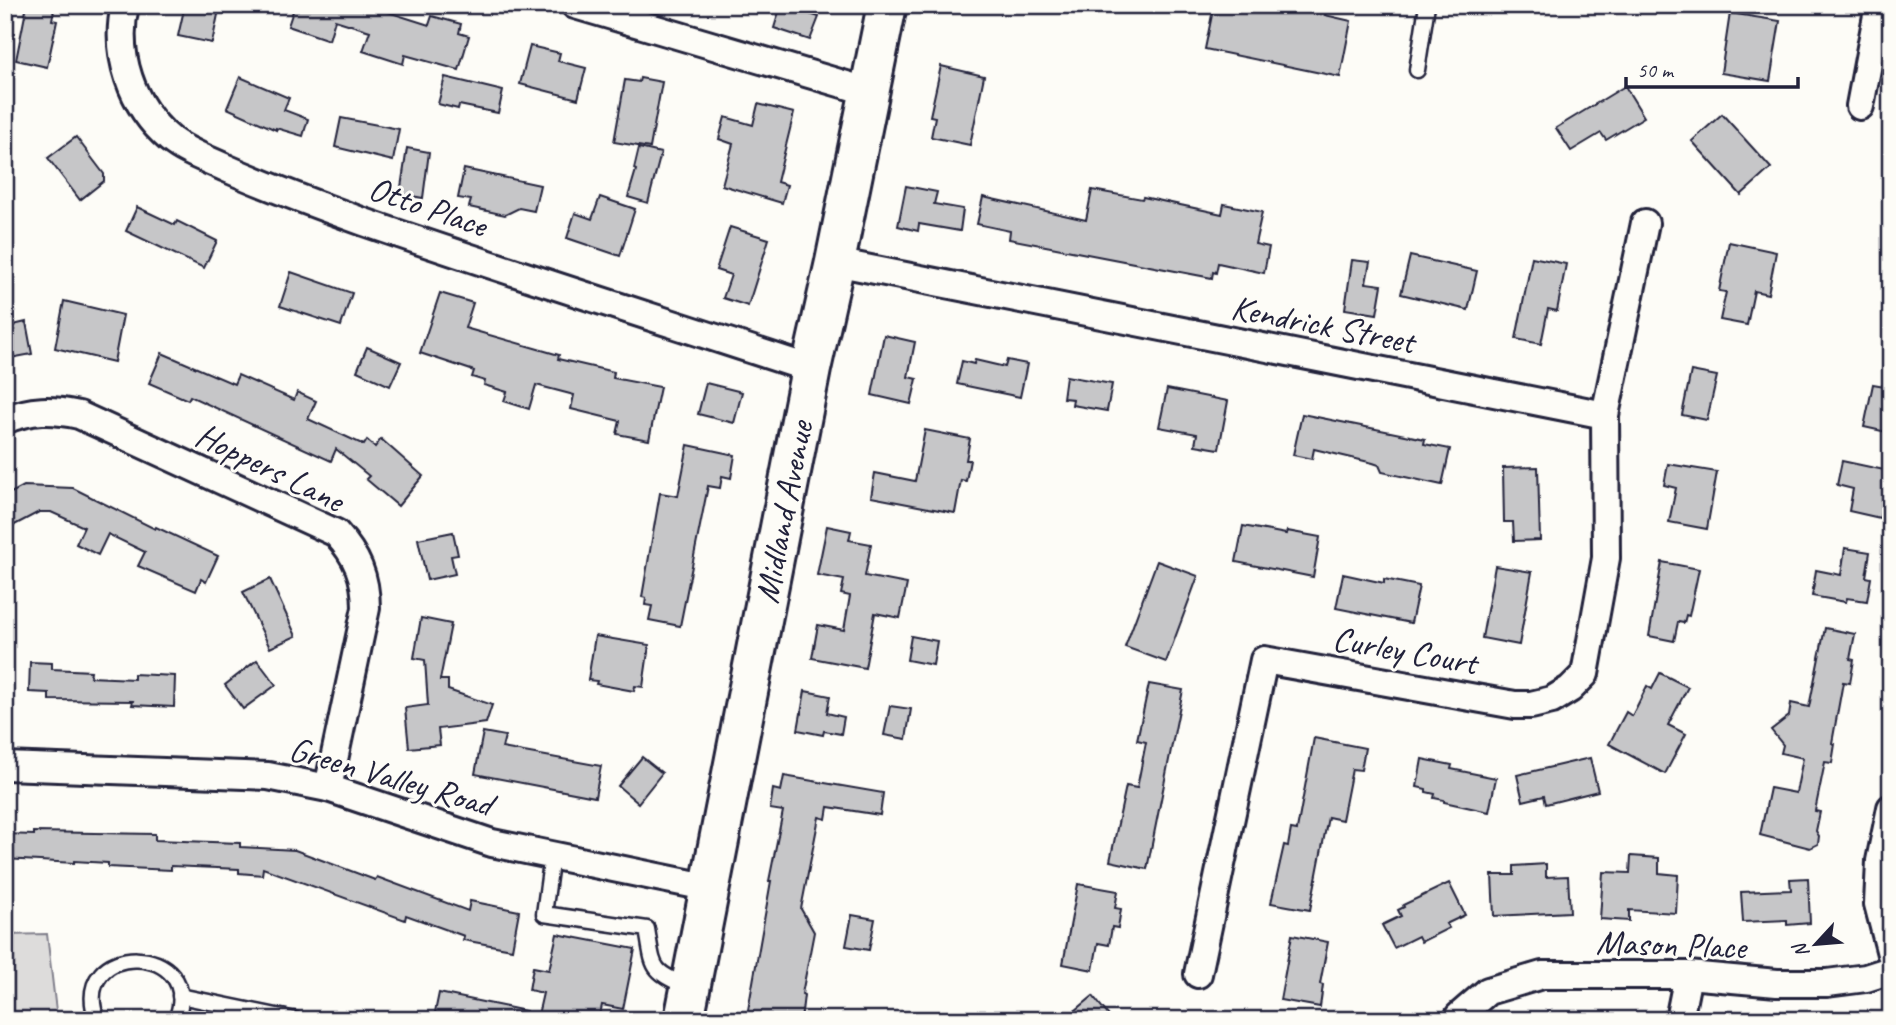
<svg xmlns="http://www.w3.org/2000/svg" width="1896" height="1025" viewBox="0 0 1896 1025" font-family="Caveat,sans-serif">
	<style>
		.green { fill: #dddcdb; stroke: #807f8b; stroke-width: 2 }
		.building { fill: #c6c6c8; stroke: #22223b; stroke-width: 2 }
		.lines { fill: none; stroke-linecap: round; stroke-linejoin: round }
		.lane-casing { stroke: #22223b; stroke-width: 19 }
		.street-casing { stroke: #22223b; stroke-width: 32 }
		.secondary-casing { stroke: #22223b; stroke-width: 44 }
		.lane { stroke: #fdfcf7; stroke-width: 14 }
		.street { stroke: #fdfcf7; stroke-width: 26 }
		.secondary { stroke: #fdfcf7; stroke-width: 38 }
		.labels { text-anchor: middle; stroke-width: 6; stroke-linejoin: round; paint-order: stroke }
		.street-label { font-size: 35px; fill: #22223b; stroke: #fdfcf7 }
	</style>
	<rect width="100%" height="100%" fill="#fdfcf7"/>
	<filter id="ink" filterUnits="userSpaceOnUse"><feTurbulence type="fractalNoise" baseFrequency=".0143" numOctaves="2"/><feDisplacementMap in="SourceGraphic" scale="14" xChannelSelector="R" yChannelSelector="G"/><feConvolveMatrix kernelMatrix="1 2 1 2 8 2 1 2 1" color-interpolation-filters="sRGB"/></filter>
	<g filter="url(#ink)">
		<!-- green -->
		<polygon class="green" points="47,934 57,1020 5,1020 5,935"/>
		<!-- building -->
		<g class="building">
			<polygon points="27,5 55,5 52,20 57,21 47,67 16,60"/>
			<polygon points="185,5 220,5 212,43 178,36"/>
			<polygon points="295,5 366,5 429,25 432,16 461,24 459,33 469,36 459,70 405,55 403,64 363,51 370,31 335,20 329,40 288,26"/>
			<polygon points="781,5 819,17 810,40 774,28"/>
			<polygon points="1214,5 1234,5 1269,12 1271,5 1327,5 1325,15 1351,21 1340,77 1205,49"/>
			<polygon points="1730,13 1780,21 1770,81 1721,73"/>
			<polygon points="530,46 560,53 558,61 586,68 578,99 520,84"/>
			<polygon points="941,66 984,76 970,145 931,137 935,117 930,116"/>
			<polygon points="240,77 289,98 284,110 308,119 303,136 276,128 276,130 227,108"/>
			<polygon points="445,77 503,91 498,113 459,105 458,109 438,104"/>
			<polygon points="640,78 662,82 650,148 614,142 625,80 639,82"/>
			<polygon points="1625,86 1644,117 1606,140 1601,133 1571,151 1556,128"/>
			<polygon points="758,104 794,113 777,182 787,185 782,203 722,185 733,144 719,139 725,117 753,125"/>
			<polygon points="1722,114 1771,168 1741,195 1692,141"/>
			<polygon points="341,118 399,129 393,161 335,147"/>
			<polygon points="76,137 104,174 104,181 80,200 48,158"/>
			<polygon points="407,148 429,152 423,198 400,194"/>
			<polygon points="639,148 661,153 648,203 628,197 636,170 634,169"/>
			<polygon points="464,169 540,185 534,211 519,208 505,215 469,207 471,200 458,198"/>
			<polygon points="906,186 937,192 934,204 963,209 960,231 919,224 918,231 898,226"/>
			<polygon points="1092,190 1142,199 1143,197 1222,214 1224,204 1262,212 1255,244 1269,247 1264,273 1218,263 1216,273 1213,272 1212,278 1009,239 1010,231 977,224 983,197 1086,220"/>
			<polygon points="600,197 635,209 620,256 567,238 575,213 592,219"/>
			<polygon points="137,207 175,225 177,221 217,241 204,268 126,231"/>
			<polygon points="730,227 769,239 748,306 723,298 731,275 716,270"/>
			<polygon points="1729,242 1776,252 1768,294 1754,291 1747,325 1720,320 1726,292 1719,291"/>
			<polygon points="1410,256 1477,271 1468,310 1401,294"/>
			<polygon points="1532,257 1566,264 1557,311 1548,309 1541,344 1516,339"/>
			<polygon points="1352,260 1370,262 1366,283 1382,285 1377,314 1345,309"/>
			<polygon points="291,272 352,293 341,326 280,306"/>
			<polygon points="440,293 473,303 465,328 559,355 558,359 614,372 613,378 660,387 649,440 617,434 620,421 571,409 574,395 536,385 529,409 504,401 507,392 484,385 485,381 472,377 474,371 420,353"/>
			<polygon points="64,301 123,315 114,362 55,348"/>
			<polygon points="26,322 32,354 5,359 5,327"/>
			<polygon points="884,335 915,342 908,377 917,379 911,404 872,395"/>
			<polygon points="367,347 401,362 390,386 357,371"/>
			<polygon points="162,353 234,384 238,375 294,400 297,392 316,401 308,419 364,445 367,440 375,447 381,439 423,476 398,506 366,479 369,476 336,449 331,461 190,396 188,400 149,383"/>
			<polygon points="975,360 1005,367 1007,360 1027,364 1020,397 957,384 962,361 974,364"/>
			<polygon points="1691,371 1717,376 1707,420 1682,415"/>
			<polygon points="1066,376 1112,384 1107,411 1072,405 1073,399 1063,398"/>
			<polygon points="706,383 742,392 734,423 698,414"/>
			<polygon points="1873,384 1891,387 1891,433 1864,427"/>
			<polygon points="1167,389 1228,401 1219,449 1195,445 1197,434 1159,427"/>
			<polygon points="1302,414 1425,439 1424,444 1450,449 1442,485 1382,472 1379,465 1373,463 1314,449 1312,459 1293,455"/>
			<polygon points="925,430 970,439 966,460 970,460 966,481 961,480 955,513 871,497 875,473 915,481"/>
			<polygon points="688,445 735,455 731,478 722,476 720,488 708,486 680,626 649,620 652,606 645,605 646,598 642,597 660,493 678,496"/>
			<polygon points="1842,461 1889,471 1880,518 1849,511 1853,489 1837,485"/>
			<polygon points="1668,464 1717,472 1707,529 1669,522 1676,488 1664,485"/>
			<polygon points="1538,467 1540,540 1514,541 1513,522 1504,522 1503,468"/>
			<polygon points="24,486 73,488 155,529 156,527 218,556 206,582 201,579 196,591 138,566 145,552 108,534 98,555 76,544 84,527 51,512 39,512 5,530 5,496"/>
			<polygon points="827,526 851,531 849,540 871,544 865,576 907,584 900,618 875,613 865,668 812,658 818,625 844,630 850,596 841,594 844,580 817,575"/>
			<polygon points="1243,526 1286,534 1287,531 1320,537 1313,577 1236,562"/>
			<polygon points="453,532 458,555 451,556 455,574 427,580 418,539"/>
			<polygon points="1845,548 1870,552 1866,577 1871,578 1867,601 1847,598 1846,602 1812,596 1816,570 1841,575"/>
			<polygon points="1157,561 1198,576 1166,662 1125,647"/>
			<polygon points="1662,562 1699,569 1689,616 1686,615 1684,623 1678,622 1674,641 1649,636"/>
			<polygon points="1495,566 1532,572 1519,645 1482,638"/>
			<polygon points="1343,574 1384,583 1384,579 1419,586 1411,623 1336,608"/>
			<polygon points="270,579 296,636 270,648 243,592"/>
			<polygon points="421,618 451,624 440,680 448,680 448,690 492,705 486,723 438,729 440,745 409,748 405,708 428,705 425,660 414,658"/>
			<polygon points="1825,628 1855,634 1850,659 1854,660 1850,683 1843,682 1832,743 1835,744 1832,763 1825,762 1815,811 1820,812 1816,831 1819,836 1818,844 1810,848 1760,835 1770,788 1796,793 1803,758 1781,753 1783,745 1771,730 1789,716 1791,703 1809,707"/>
			<polygon points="595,636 649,645 643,687 635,686 634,691 596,684 597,681 588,680"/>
			<polygon points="911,636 937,641 933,665 907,660"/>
			<polygon points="257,660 276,685 243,709 225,685"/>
			<polygon points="30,662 52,663 52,669 91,671 90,677 134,679 134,674 175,676 174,707 132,705 133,701 49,700 49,693 29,692"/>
			<polygon points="1660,673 1688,687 1668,725 1686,734 1665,774 1609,744 1626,712 1632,716 1647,686 1652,689"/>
			<polygon points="1149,684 1183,690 1147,869 1110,861 1126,786 1137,788 1146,742 1137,740"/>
			<polygon points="805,691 830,696 827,713 844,717 841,734 824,731 823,735 798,730"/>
			<polygon points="890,706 911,709 906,739 884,735"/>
			<polygon points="483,732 505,736 502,748 601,766 595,797 475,774"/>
			<polygon points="1314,738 1365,748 1361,770 1352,769 1342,820 1328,817 1310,910 1271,903 1284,845 1288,846 1291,829 1297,830"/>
			<polygon points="642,757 662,773 638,803 618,786"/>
			<polygon points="1590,758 1598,791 1546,804 1544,796 1523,801 1517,775"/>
			<polygon points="1422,759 1452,765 1451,769 1496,778 1489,812 1444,802 1444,800 1434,798 1435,794 1426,792 1426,789 1417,787"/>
			<polygon points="784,776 883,793 880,815 828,807 826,819 819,817 801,909 814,932 802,994 804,995 801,1020 772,1020 747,1016 771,881 769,881 783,811 770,809 773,789 781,791"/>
			<polygon points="34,832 155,834 155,840 240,843 240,847 295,850 375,880 377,877 468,911 470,901 519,911 512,949 463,940 464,936 406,915 405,920 263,868 262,875 239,873 239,869 171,866 171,870 108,867 108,863 74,861 74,863 5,859 5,834 34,835"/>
			<polygon points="1631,856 1659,858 1659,873 1678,875 1676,913 1629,910 1629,921 1600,919 1603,872 1630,873"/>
			<polygon points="1546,864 1546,877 1568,876 1570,912 1494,916 1492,875 1514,875 1514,866"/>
			<polygon points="1808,878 1810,923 1787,925 1787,920 1743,922 1741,892 1791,890 1790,879"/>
			<polygon points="1449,883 1465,915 1446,924 1449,928 1421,942 1418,936 1394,948 1382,925 1401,916 1398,910 1404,907 1403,905"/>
			<polygon points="1078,884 1118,891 1115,908 1121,909 1118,928 1112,927 1109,945 1098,943 1093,970 1063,964"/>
			<polygon points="852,915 875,919 869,950 846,946"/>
			<polygon points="557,934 635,949 623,1009 602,1005 599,1020 544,1020 544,1016 538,1015 543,993 529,990 533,967 549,970"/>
			<polygon points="1292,935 1328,942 1320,984 1323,985 1320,1007 1280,1000"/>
			<polygon points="439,993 526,1011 525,1020 446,1020 434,1017"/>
			<polygon points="1093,996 1112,1020 1064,1020"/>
		</g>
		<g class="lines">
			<defs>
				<g id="lane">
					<polyline points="1417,70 1427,5"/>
					<path d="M552 855 544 914 647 929C654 970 650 970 690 988"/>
					<polyline points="180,996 296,1020"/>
					<path d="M97 1020C67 937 207 942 176 1020"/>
				</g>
				<g id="street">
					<path d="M125 5C114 54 131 106 170 139 186 152 207 159 226 168 271 188 317 205 364 222 512 273 662 320 811 369"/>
					<polyline points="575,5 870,92"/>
					<polyline points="1860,106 1879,5"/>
					<polyline points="835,262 1605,415"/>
					<path d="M5 420C31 409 52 409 79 415L336 533C357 556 366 577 366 608L328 788"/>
					<polyline points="5,766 268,776 328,788 492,843 711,888"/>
					<polyline points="1891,808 1880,861 1878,904 1891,954"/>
					<polyline points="1198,974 1264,660 1515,705 1531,705 1552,700 1570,689 1585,674 1606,558 1605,415 1645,223"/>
					<polyline points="1459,1016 1488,991 1542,975 1688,975 1777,983 1827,983 1866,978 1891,970"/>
					<polyline points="1679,1020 1688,975"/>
				</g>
				<polyline id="secondary" points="684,1020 811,369 835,262 887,5"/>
			</defs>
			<!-- lane casing -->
			<use href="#lane" class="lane-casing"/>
			<!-- street casing -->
			<use href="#street" class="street-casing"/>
			<!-- secondary casing -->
			<use href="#secondary" class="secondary-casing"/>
			<!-- lane -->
			<use href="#lane" class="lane"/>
			<!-- street -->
			<use href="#street" class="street"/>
			<!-- secondary -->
			<use href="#secondary" class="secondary"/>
		</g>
	</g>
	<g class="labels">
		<!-- street labels -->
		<g class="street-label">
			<text transform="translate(428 206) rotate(19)" y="12">Otto Place</text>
			<text transform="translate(1323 324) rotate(11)" y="12">Kendrick Street</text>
			<text transform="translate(270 467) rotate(26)" y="12">Hoppers Lane</text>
			<text transform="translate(783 512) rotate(-79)" y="12">Midland Avenue</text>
			<text transform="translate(1405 650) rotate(10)" y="12">Curley Court</text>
			<text transform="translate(391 776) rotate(16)" y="12">Green Valley Road</text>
			<text transform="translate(1671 944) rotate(2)" y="12">Mason Place</text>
		</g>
	</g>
	<!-- margin -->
	<rect width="1896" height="1025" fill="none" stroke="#fdfcf7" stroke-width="28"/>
	<rect x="14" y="14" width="1868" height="997" fill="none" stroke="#22223b" stroke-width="2.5" filter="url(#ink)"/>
	<!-- north arrow -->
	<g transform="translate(1816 944) rotate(244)" stroke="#fdfcf7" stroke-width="5" paint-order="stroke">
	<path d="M0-5L12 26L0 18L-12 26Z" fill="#22223b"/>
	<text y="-10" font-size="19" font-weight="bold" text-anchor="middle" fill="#22223b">N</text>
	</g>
	<!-- scale -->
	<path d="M1626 77v10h172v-10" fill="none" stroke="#22223b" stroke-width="3.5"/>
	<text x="1637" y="77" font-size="21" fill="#22223b" stroke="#fdfcf7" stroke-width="5" paint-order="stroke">50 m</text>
</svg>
